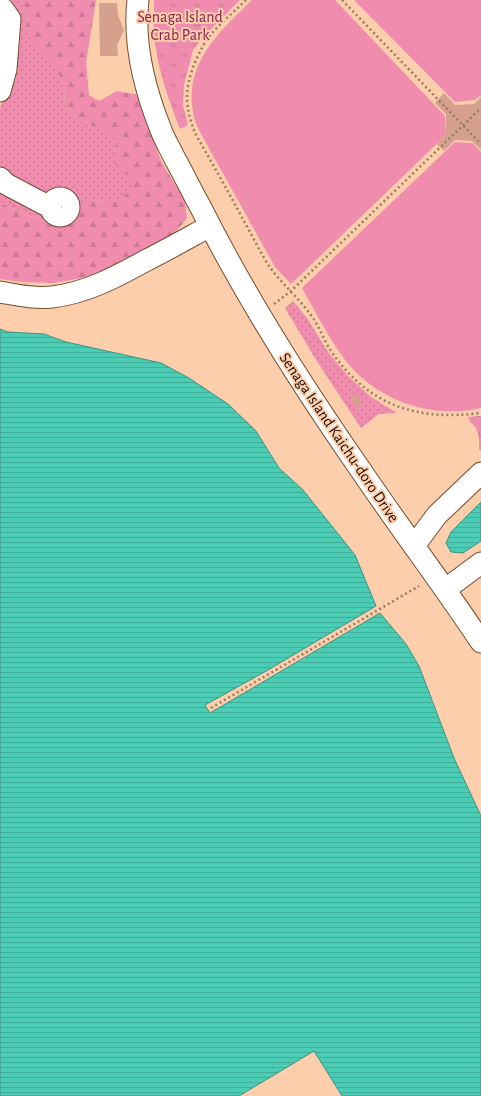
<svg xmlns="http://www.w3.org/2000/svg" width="481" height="1096" viewBox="0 0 481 1096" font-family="'Alegreya Sans',sans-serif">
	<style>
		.grass { fill: url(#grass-dots) }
		.forest { fill: url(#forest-firs) }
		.park { fill: url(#park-tufts) }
		.pitch { fill: #f08cae }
		.water { fill: url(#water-rules); stroke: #3e9380 }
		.building { fill: #d6a08e }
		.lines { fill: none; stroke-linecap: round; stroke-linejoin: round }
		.minor-casing { stroke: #744e2f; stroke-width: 23 }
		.path { stroke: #9a7a62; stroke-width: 2.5; stroke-dasharray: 2 3; stroke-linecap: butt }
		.minor { stroke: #fff; stroke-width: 21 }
		.labels { text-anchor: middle; stroke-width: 4; stroke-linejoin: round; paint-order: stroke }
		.park-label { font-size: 16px; fill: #87214e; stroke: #fcceac }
		.street-label { font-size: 16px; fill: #1e0e03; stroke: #fcceac }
	</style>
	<defs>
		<pattern id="grass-dots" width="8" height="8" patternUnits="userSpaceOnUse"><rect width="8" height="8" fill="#f08cae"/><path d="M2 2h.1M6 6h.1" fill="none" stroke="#cd7894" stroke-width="1.8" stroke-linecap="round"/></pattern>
		<pattern id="forest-firs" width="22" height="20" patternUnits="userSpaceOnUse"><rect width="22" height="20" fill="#f08cae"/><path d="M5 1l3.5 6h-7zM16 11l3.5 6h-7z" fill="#cd7894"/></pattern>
		<pattern id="park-tufts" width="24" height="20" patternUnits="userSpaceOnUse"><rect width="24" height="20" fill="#f08cae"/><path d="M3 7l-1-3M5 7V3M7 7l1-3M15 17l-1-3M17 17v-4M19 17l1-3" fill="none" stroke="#cd7894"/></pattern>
		<pattern id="water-rules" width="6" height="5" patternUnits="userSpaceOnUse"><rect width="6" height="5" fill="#4bccb5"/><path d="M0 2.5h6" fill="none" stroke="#41ae9a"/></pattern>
	</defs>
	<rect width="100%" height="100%" fill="#fcceac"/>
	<!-- grass -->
	<g class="grass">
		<path d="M12 0H21L26 10 27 32 58 72 64 89 65 104 79 121 101 129 116 137 115 155 127 176 135 182 120 202C99 200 92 198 73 211 73 201 69 197 61 193L48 200 0 171V109L11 67 8 11Z"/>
		<polygon points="0,184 56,220 58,224 26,215 0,203"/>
		<polygon points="293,301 307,318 328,352 348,376 371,397 397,413 379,414 361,428 318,363 285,308"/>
	</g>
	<!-- forest -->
	<g class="forest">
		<path d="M21 0H96L86 63 89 95 99 101 117 91 140 95 146 121 162 163 185 201 187 218 175 233 135 257 93 276 54 283 21 282 0 279V203L26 215 57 224 56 220C70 216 72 211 83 204 94 198 109 201 120 202L134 182 116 165 115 155 116 137 101 129 79 121 65 104 64 89 58 72 48 60 33 44 27 32 26 10Z"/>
		<path d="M481 416V451L479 449C479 442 480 435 476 428 473 424 470 423 468 417Z"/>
	</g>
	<!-- park -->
	<path class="park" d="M154 0H240L203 37 193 50 184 85 183 105 188 125 180 129C170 103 160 76 156 49 153 33 154 16 154 0Z"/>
	<!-- pitch -->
	<g class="pitch">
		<path d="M252 0H335L445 116 446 135 291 284 275 267 201 134C199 129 195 123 194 117 182 65 218 33 252 0Z"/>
		<polygon points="354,0 481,0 481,95 475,100 455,102"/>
		<path d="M455 142 473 143 481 152V408C430 420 373 399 343 357 327 335 315 311 302 288Z"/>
	</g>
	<!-- water -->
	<g class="water">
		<polygon points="0,329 8,332 44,334 66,342 161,363 189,378 228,404 256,431 279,468 303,490 355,555 376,606 268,670 205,705 210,713 380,613 406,644 419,666 454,758 481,816 481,1096 342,1096 314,1051 239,1096 0,1096"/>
		<polygon points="481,502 481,541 463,553 451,552 446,543 451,532"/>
	</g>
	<!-- building -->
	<g class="building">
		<polygon points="99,3 117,3 118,15 124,30 117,45 118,56 100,56"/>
		<polygon points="444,93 455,105 474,104 481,97 481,150 472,141 455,140 444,151 437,144 446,135 446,114 435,103"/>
		<polygon points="357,395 362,404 357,408 351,399"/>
	</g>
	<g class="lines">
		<defs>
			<g id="minor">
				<path d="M138 0C133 43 145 90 161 130 164 139 170 148 174 157 183 173 191 190 200 206 246 298 301 384 360 469 399 527 442 583 481 642"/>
				<polyline points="0,91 6,69 10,19 3,9"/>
				<polyline points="0,178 6,184 44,204 51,205"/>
				<circle cx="60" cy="207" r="9"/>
				<path d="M0 292C17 295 34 299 52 297 86 293 116 277 145 261 167 250 188 238 210 226"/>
				<polyline points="414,546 437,515 481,473"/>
				<polyline points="446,589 481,563"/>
			</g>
		</defs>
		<!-- minor casing -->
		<use href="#minor" class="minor-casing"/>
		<!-- path -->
		<g class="path">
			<path d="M246 0C235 11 223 21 213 32 199 48 187 77 187 97 187 110 191 122 195 133 212 163 229 193 245 223 253 237 260 252 269 266 280 282 298 297 310 314 319 325 323 339 331 351 369 406 416 421 481 413"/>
			<polyline points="342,0 481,144"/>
			<polyline points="274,304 291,291 481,108"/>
			<polyline points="211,708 419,586"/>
		</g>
		<!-- minor -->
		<use href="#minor" class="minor"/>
	</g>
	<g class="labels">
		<!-- park labels -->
		<g class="park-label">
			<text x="180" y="22">Senaga Island<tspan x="180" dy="18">Crab Park</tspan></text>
		</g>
		<!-- street labels -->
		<g class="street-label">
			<text transform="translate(340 437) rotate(56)" y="6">Senaga Island Kaichu-doro Drive</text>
		</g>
	</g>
</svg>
